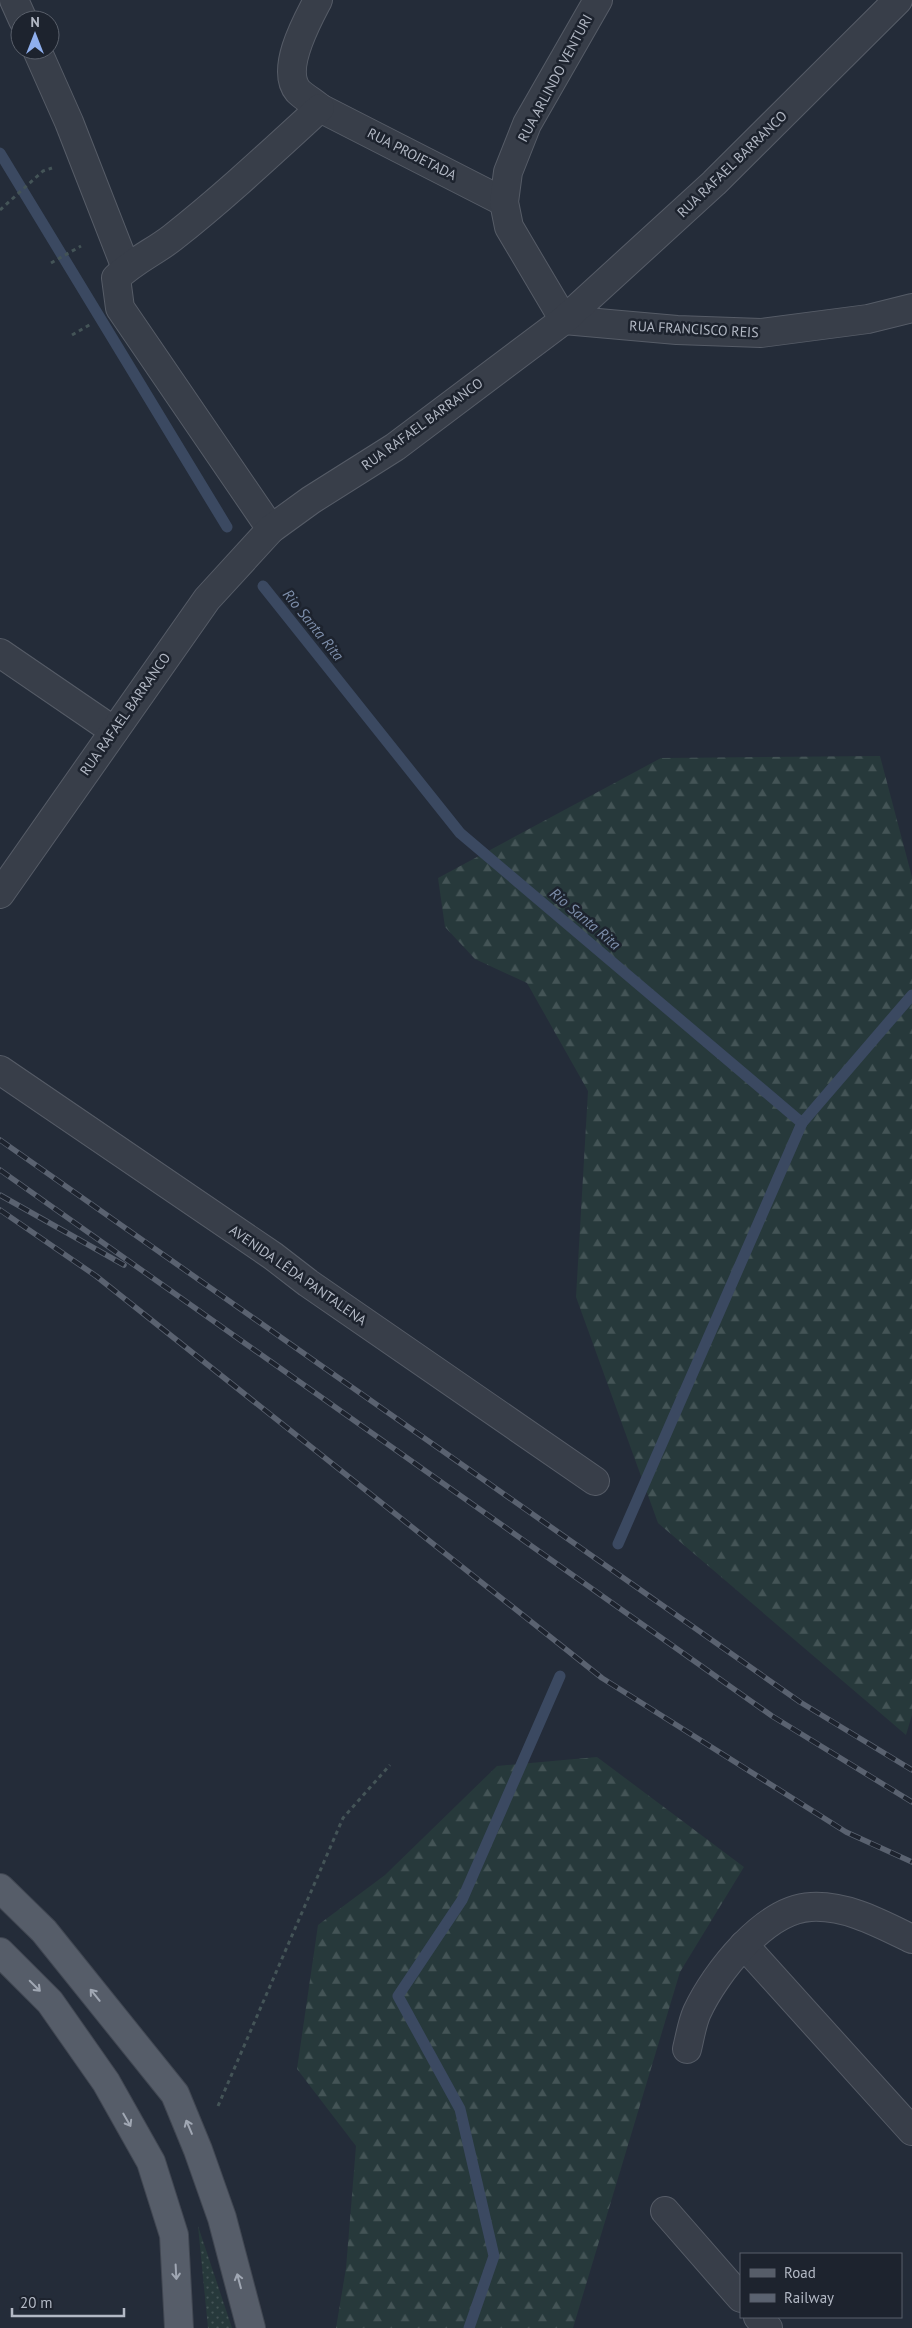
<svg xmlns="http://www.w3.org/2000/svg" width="912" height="2328" viewBox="0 0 912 2328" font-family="'PT Sans',sans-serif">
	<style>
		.green { fill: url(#green-dots) }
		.forest { fill: url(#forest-firs) }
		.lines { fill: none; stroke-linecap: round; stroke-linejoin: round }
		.stream { stroke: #3b4961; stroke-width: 11 }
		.minor-casing { stroke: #565c67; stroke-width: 30 }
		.major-casing { stroke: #414752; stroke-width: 30 }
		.path { stroke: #445457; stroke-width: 3; stroke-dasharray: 4 4; stroke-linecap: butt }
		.minor { stroke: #383e49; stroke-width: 28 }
		.major { stroke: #565d69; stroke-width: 28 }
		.rail-casing { stroke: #5a6270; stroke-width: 5.5 }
		.rail { stroke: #1d232e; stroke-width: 4; stroke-dasharray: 11; stroke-linecap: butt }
		.oneway { stroke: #a0a7b3 }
		.labels { text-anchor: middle; stroke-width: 5; stroke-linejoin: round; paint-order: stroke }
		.street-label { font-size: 14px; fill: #b3b9c5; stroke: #1d232e }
		.water-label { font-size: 15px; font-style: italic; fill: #7d8eaa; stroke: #1d232e }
	</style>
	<defs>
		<pattern id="green-dots" width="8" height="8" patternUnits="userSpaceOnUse" patternTransform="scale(1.25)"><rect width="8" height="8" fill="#27393b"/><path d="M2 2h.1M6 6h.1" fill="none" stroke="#445456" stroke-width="1.8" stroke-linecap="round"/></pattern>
		<pattern id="forest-firs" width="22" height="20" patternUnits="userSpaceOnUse" patternTransform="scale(1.25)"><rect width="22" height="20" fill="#27393b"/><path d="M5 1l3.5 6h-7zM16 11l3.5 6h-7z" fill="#445456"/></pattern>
	</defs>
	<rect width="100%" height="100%" fill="#242c39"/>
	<!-- green -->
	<polygon class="green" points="198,2226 232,2328 208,2328"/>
	<!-- forest -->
	<g class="forest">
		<polygon points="880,756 912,877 912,1715 906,1735 658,1523 576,1297 588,1091 527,983 475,959 445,927 438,878 661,758"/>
		<polygon points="597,1757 744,1867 680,1972 573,2328 336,2328 346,2268 356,2146 297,2069 318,1925 385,1875 497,1766"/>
	</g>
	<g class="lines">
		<!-- stream -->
		<g class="stream">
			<polyline points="0,153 227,527"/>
			<polyline points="263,586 460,833 802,1123 912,995"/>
			<polyline points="618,1544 802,1123"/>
			<polyline points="469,2328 494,2256 460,2109 398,1996 462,1900 560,1676"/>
		</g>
		<defs>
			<g id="minor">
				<polyline points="14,0 23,20"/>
				<path d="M318 0C307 21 280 69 298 91 304 97 313 102 320 108L504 202"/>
				<polyline points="37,50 69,122 126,268"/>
				<polyline points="564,320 509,227 504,202 508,172 527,124 598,0"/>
				<polyline points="564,320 677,330 761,333 868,319 912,308"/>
				<path d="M271 529 120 308 116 278C133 261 154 252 172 238 224 197 272 152 320 108"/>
				<polyline points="0,653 114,731"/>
				<polyline points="0,894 207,599 271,529 311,500 395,447 564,320 714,183 898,0"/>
				<polyline points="0,1070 273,1256 308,1283 595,1481"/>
				<polyline points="744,1945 912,2131"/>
				<path d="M687 2049C690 2037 692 2023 697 2012 715 1973 765 1909 811 1907 847 1905 881 1924 912 1939"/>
				<polyline points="665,2211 741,2298"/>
				<polyline points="758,2317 768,2328"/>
			</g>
			<g id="major">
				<polyline points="0,1888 44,1931 175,2094 198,2150 222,2218 251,2328"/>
				<polyline points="0,1952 50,2002 106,2082 151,2162 174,2235 179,2328"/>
			</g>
		</defs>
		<!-- minor casing -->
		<use href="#minor" class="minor-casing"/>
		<!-- major casing -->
		<use href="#major" class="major-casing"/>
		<!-- path -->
		<g class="path">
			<polyline points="0,210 43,171 52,168"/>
			<polyline points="51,263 81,246"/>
			<polyline points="72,335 91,324"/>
			<polyline points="218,2106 343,1818 390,1765"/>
		</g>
		<!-- minor -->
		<use href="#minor" class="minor"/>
		<!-- major -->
		<use href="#major" class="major"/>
		<defs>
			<g id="rail">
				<polyline points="0,1140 800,1702 912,1770"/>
				<polyline points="0,1170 772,1716 912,1802"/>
				<polyline points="0,1195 124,1265"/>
				<polyline points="0,1210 96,1276 602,1678 846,1832 912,1862"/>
			</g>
		</defs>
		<!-- rail casing -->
		<use href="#rail" class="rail-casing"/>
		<!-- rail -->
		<use href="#rail" class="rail"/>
	</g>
	<!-- one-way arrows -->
	<defs><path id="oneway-shaft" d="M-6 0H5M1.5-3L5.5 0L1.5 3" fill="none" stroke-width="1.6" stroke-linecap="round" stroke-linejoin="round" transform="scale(1.25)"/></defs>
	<g class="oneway">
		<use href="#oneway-shaft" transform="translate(35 1986) rotate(45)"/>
		<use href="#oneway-shaft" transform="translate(95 1995) rotate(-129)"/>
		<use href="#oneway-shaft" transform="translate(127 2120) rotate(60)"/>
		<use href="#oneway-shaft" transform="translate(189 2127) rotate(-113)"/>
		<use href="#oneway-shaft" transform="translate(176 2272) rotate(87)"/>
		<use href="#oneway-shaft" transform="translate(239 2281) rotate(-105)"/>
	</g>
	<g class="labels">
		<!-- street labels -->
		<g class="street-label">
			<text transform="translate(555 78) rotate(-62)" y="5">RUA ARLINDO VENTURI</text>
			<text transform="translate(412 154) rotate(27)" y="5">RUA PROJETADA</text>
			<text transform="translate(732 164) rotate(-44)" y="5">RUA RAFAEL BARRANCO</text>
			<text transform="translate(694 329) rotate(3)" y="5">RUA FRANCISCO REIS</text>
			<text transform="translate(422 424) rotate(-36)" y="5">RUA RAFAEL BARRANCO</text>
			<text transform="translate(125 714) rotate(-55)" y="5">RUA RAFAEL BARRANCO</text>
			<text transform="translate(298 1275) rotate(35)" y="5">AVENIDA LÊDA PANTALENA</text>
		</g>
		<!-- water labels -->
		<g class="water-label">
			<text transform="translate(313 625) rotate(51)" y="5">Rio Santa Rita</text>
			<text transform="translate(585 919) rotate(40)" y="5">Rio Santa Rita</text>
		</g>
	</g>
	<!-- legend -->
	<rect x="740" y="2253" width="162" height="65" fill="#1d232e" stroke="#595f6a"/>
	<rect x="750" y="2269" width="25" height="8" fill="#565d69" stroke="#595f6a"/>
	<text x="784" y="2278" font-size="15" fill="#b3b9c5">Road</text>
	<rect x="750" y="2294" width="25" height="8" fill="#5a6270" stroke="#595f6a"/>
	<text x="784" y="2303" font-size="15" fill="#b3b9c5">Railway</text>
	<!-- north arrow -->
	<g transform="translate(35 35)"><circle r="24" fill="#1d232e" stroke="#595f6a"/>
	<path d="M0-4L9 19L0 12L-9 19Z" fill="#8fafee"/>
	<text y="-8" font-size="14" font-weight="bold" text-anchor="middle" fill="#b3b9c5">N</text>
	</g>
	<!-- scale -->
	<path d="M12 2308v8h112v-8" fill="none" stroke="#b3b9c5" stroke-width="2.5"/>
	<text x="20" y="2308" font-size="15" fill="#b3b9c5" stroke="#1d232e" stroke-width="4" paint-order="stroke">20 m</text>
</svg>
